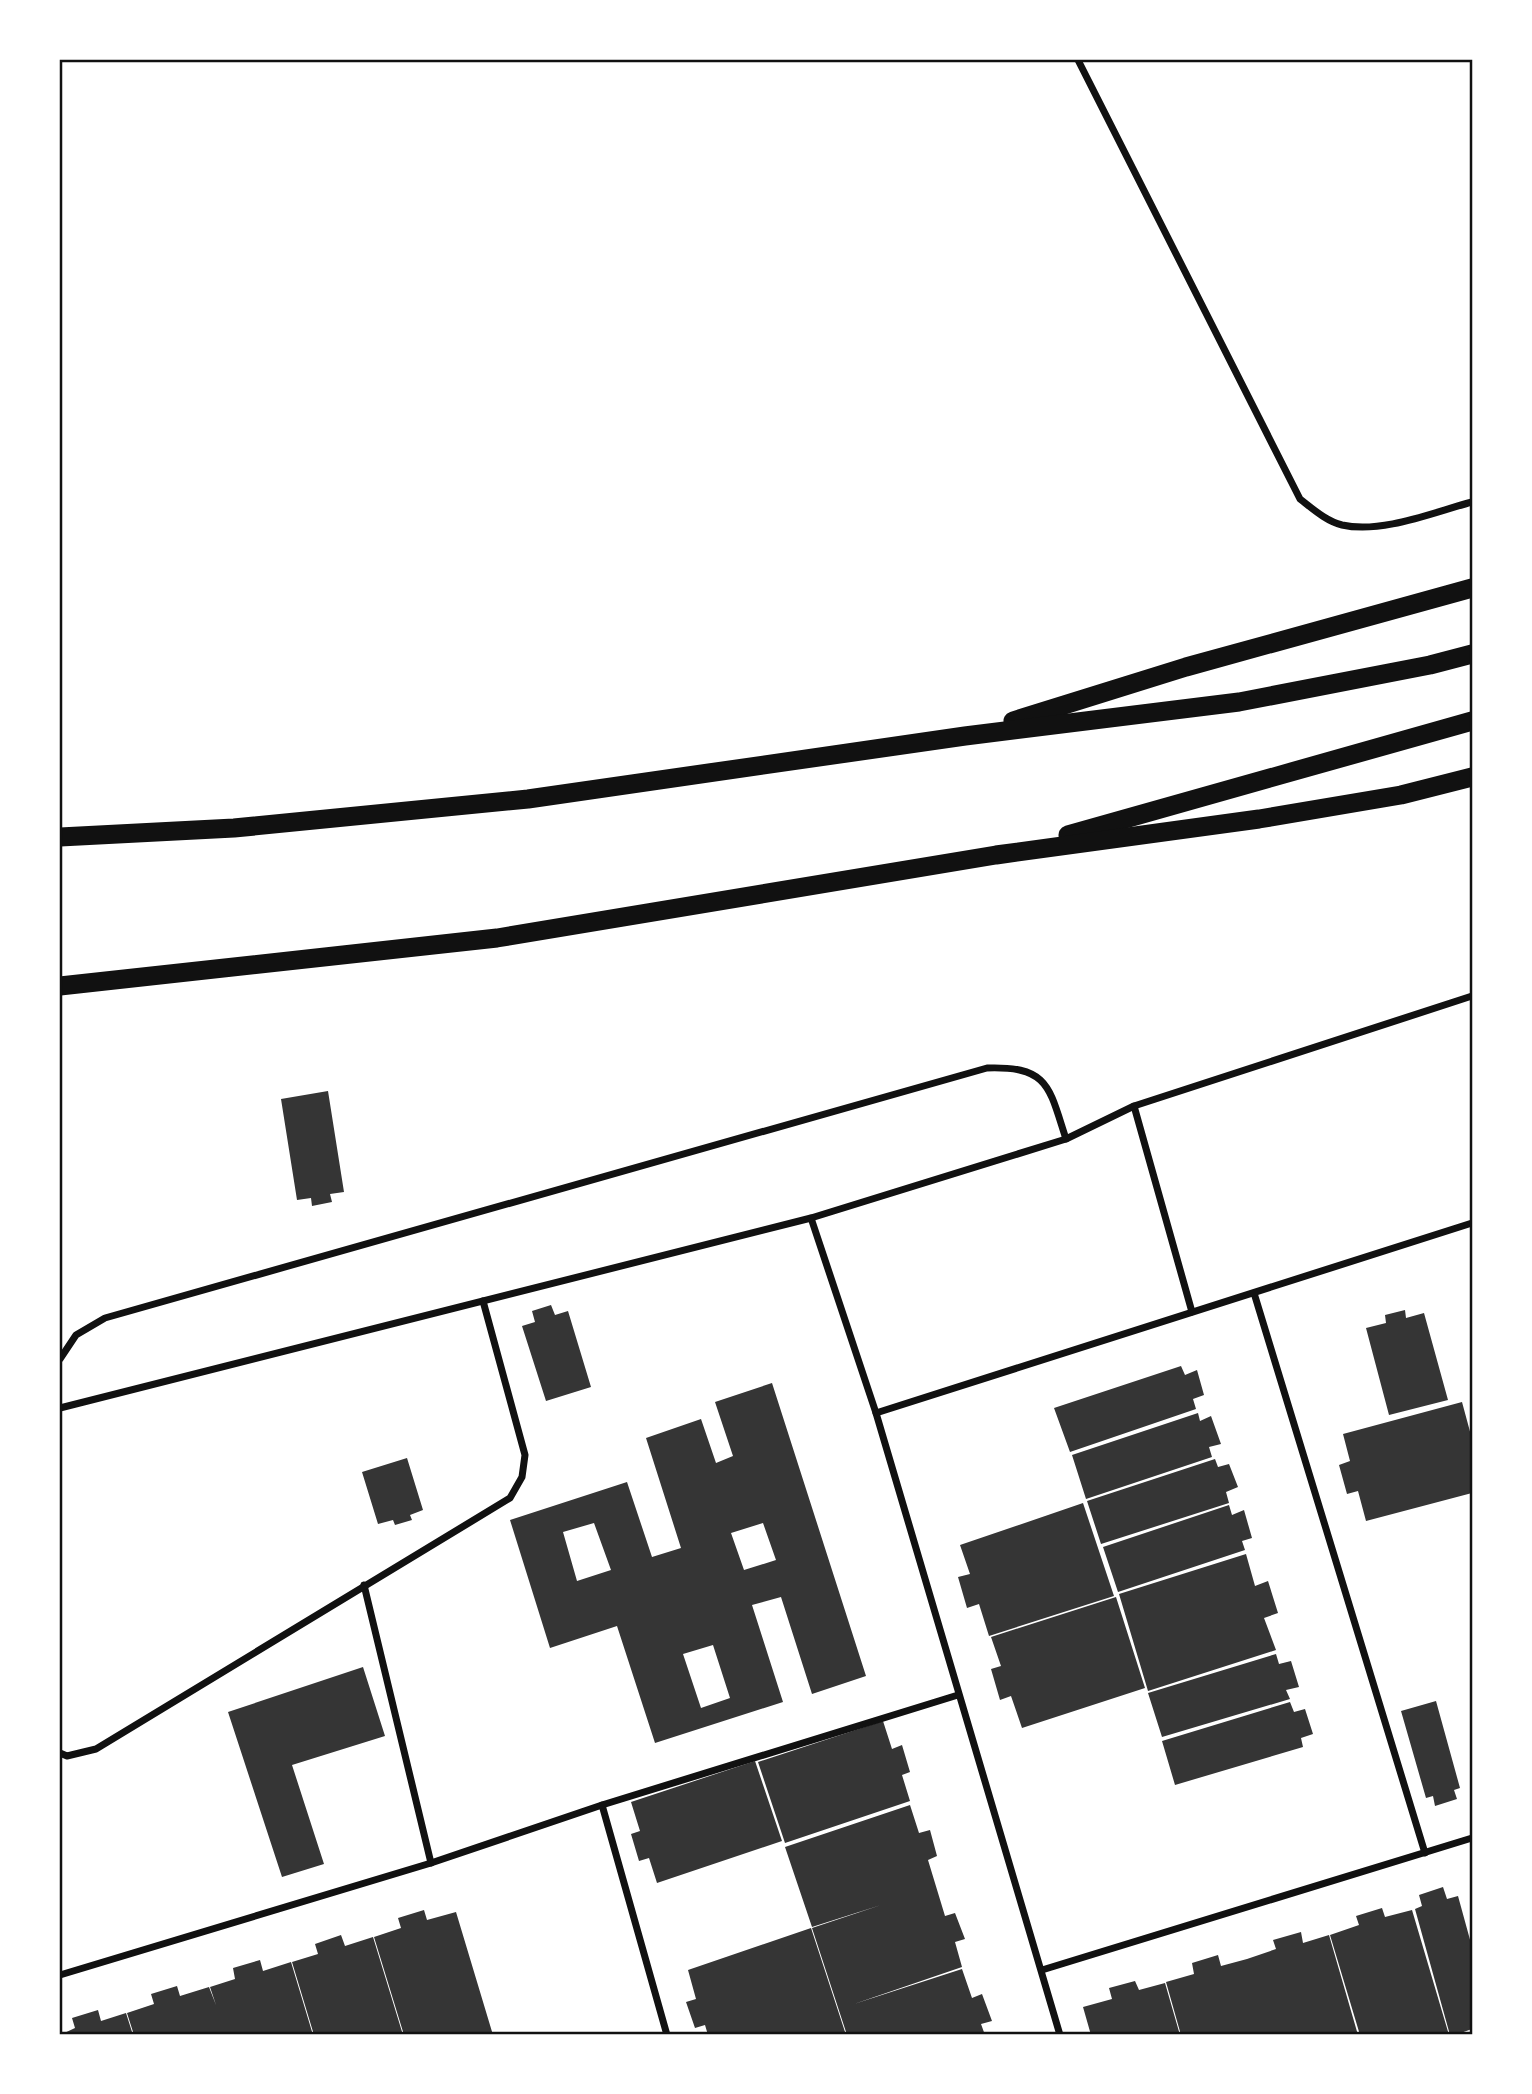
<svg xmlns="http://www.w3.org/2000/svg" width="1532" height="2094" viewBox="0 0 1532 2094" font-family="'Source Sans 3',sans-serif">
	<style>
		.building { fill: #353535; fill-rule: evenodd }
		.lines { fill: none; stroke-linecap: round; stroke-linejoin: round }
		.minor { stroke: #111; stroke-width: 7 }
		.trunk { stroke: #111; stroke-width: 19 }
		.neatline { fill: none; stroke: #111; stroke-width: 2.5 }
	</style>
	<rect width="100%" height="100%" fill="#fff"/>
	<!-- building -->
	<g class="building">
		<polygon points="328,1091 344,1192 330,1194 332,1202 312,1206 311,1198 297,1200 281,1099"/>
		<polygon points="551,1305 555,1315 568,1311 591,1387 546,1401 522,1326 535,1322 532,1311"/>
		<polygon points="1405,1310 1406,1318 1424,1313 1448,1400 1389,1415 1366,1328 1386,1323 1385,1315"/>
		<polygon points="1181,1366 1185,1375 1197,1370 1204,1395 1193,1399 1196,1409 1070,1452 1054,1408"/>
		<path d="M772 1383 866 1676 812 1694 781 1597 752 1605 783 1702 655 1743 617 1626 550 1648 510 1520 627 1482 652 1557 681 1548 646 1438 701 1419 716 1463 733 1456 715 1402ZM594 1523 611 1570 577 1581 563 1532ZM763 1523 776 1560 744 1570 731 1533ZM713 1645 730 1698 701 1708 683 1654Z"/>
		<polygon points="1462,1402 1472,1439 1472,1493 1366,1521 1358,1491 1347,1494 1339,1465 1350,1461 1343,1434"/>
		<polygon points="1198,1413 1200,1421 1211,1416 1221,1444 1209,1447 1212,1457 1086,1499 1072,1455"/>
		<polygon points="407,1458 423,1510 410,1515 412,1520 395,1525 393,1520 378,1524 362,1472"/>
		<polygon points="1215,1459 1218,1467 1229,1464 1238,1487 1226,1492 1229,1503 1101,1544 1087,1501"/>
		<polygon points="1083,1503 1114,1596 989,1636 979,1604 967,1608 958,1577 970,1574 960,1545"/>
		<polygon points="1229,1505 1232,1515 1244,1510 1252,1538 1242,1541 1245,1550 1118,1592 1103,1547"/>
		<polygon points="1246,1554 1255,1586 1268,1581 1278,1613 1264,1618 1276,1650 1148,1691 1119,1594"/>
		<polygon points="1116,1597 1145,1688 1022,1728 1011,1696 1000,1700 991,1669 1001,1666 991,1637"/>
		<polygon points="1276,1654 1279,1664 1291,1661 1299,1687 1286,1690 1290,1699 1162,1737 1148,1693"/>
		<polygon points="363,1667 385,1736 292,1765 324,1864 282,1877 228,1712"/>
		<polygon points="1436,1701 1460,1788 1454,1790 1457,1799 1435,1806 1433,1796 1426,1798 1401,1711"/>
		<polygon points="1290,1702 1294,1712 1305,1709 1313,1734 1301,1738 1303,1747 1175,1785 1162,1741"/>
		<polygon points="883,1721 892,1749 902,1745 910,1772 902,1775 910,1801 785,1843 758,1762"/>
		<polygon points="755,1761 782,1841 657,1883 649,1858 639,1861 631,1834 640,1831 631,1802"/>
		<polygon points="910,1805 919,1833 930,1830 937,1856 928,1860 945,1916 955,1913 965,1939 955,1942 962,1967 854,2004 962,1969 972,1998 982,1994 992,2021 981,2024 985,2035 847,2035 812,1928 881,1905 812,1927 785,1847"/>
		<polygon points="1443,1887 1447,1899 1458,1896 1472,1947 1472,2029 1455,2035 1450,2035 1415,1909 1422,1906 1419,1895"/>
		<polygon points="1382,1908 1385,1917 1412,1910 1449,2035 1360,2035 1330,1935 1359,1925 1356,1916"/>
		<polygon points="424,1910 427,1920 456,1912 493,2035 404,2035 374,1937 401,1928 398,1918"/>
		<polygon points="811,1928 846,2035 708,2035 705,2025 695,2028 686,2002 696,1999 688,1970"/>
		<polygon points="1301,1932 1303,1943 1329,1935 1358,2035 1181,2035 1166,1982 1194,1974 1192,1963 1218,1955 1221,1966 1247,1959 1276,1949 1273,1940"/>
		<polygon points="341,1935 345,1946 373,1937 403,2035 314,2035 292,1962 318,1954 315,1944"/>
		<polygon points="260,1960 263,1971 291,1962 313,2035 134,2035 127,2013 154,2004 151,1994 177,1986 180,1996 209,1987 216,2005 210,1987 235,1979 233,1968"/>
		<polygon points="1135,1981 1139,1990 1165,1983 1180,2035 1091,2035 1083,2007 1112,1999 1109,1988"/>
		<polygon points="98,2010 101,2021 126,2013 133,2035 60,2035 75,2028 72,2018"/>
	</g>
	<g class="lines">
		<!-- minor -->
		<g class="minor">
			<path d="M1078 60 1300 499C1313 509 1326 521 1342 525 1382 534 1434 512 1472 502"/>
			<polyline points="1134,1106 1192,1312"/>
			<polyline points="811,1218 876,1413 1060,2035"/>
			<polyline points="1254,1293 1425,1853"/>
			<path d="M60 1359 76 1335 105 1318 987 1068C1049 1066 1049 1087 1066 1139"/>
			<polyline points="60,1408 811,1218 1066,1139 1134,1106 1472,996"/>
			<polyline points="876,1413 1472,1223"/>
			<polyline points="364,1585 431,1863"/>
			<polyline points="60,1753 67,1756 96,1749 510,1498 522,1477 525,1455 483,1301"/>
			<polyline points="602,1805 667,2035"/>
			<polyline points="1042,1970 1472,1838"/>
			<polyline points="60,1975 431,1863 602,1805 958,1695"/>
		</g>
		<!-- trunk -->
		<g class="trunk">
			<polyline points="1013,721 1186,667 1472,588"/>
			<polyline points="1068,835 1472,721"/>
			<polyline points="60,837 234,828 528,799 965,736 1239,702 1430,665 1472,654"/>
			<polyline points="60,986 497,938 996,855 1259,819 1401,795 1472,777"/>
		</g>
	</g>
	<!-- border -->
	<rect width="1532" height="2094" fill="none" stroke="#ffffff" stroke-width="122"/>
	<rect x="61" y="61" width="1410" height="1972" class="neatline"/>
</svg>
